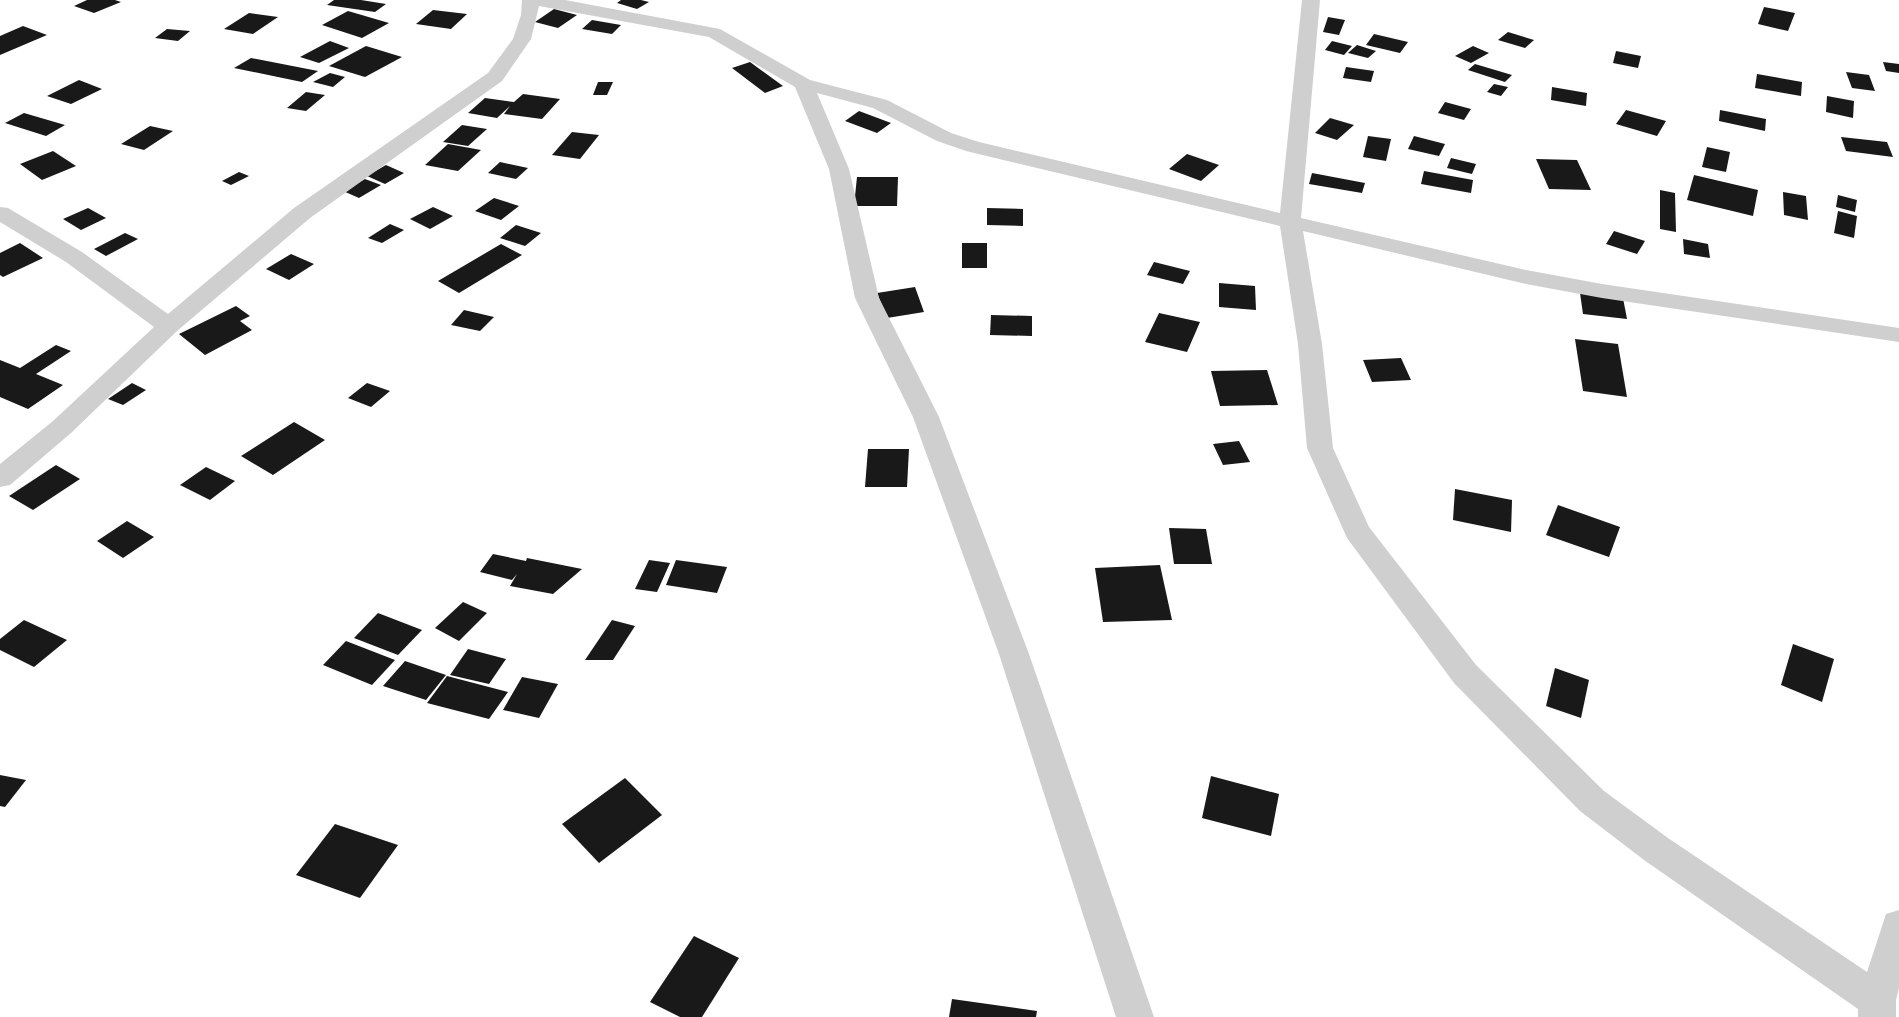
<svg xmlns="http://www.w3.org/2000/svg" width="1899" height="1017" viewBox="0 0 1899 1017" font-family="'Fira Sans',sans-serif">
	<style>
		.building { fill: #191919 }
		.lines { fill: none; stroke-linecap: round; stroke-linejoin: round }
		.minor { fill: #cfcfcf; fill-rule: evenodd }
	</style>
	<rect width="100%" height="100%" fill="#fff"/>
	<!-- building -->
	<g class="building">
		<polygon points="87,0 115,0 121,2 94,13 74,6"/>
		<polygon points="334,0 361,0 386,4 375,12 327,5"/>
		<polygon points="621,0 641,0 649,2 637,9 617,3"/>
		<polygon points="1764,7 1795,13 1788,31 1758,24"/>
		<polygon points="554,9 577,15 558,28 535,22"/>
		<polygon points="433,10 467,14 451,29 416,24"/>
		<polygon points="348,11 389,23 362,38 322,25"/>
		<polygon points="249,13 278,17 253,34 224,29"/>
		<polygon points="1328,17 1345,20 1339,35 1323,32"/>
		<polygon points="592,20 621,25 612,34 582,29"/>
		<polygon points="23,26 47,35 0,55 0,36"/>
		<polygon points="167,29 190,31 178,41 155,38"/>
		<polygon points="1508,32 1534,40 1525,48 1498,40"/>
		<polygon points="1374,34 1408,42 1400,53 1366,45"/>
		<polygon points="330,41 349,48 319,63 300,57"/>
		<polygon points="1332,41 1352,46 1344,55 1325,50"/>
		<polygon points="1357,45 1376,51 1368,58 1348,53"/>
		<polygon points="366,46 402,57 365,77 329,66"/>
		<polygon points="1473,46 1489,53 1471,63 1455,56"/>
		<polygon points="1616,51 1641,56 1638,68 1613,63"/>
		<polygon points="251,58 318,71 302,82 234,68"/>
		<polygon points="750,62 783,86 765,93 732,68"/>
		<polygon points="1883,62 1899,64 1899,73 1886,71"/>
		<polygon points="1475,64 1512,75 1505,82 1468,70"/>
		<polygon points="1346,67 1374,71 1371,82 1343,78"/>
		<polygon points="1846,72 1869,75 1875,91 1852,88"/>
		<polygon points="330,73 345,77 333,87 313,82"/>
		<polygon points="1757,74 1802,82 1801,96 1755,88"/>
		<polygon points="79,80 102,89 71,104 47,96"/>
		<polygon points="598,82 613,82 607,95 593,95"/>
		<polygon points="1494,84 1508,87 1501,96 1487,92"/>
		<polygon points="1552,87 1587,93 1586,106 1551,100"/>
		<polygon points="306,92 325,95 306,111 287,108"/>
		<polygon points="523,94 560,99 542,119 504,114 510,106 497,118 468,113 485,98 514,102"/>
		<polygon points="1827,96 1854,101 1853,118 1826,112"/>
		<polygon points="1445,102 1471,109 1464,120 1438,113"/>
		<polygon points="1626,110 1666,121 1657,136 1616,124"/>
		<polygon points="1720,110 1766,119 1765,131 1719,121"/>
		<polygon points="859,111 891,123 877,133 845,121"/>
		<polygon points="24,113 65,125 46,136 5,123"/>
		<polygon points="1330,118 1354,125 1337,140 1315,133"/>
		<polygon points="462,125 487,129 468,146 443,142"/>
		<polygon points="150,126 173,131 144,150 121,144"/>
		<polygon points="572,132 599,135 580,159 552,155"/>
		<polygon points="1368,136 1391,139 1386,161 1363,157"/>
		<polygon points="1414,136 1445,144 1439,156 1408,149"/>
		<polygon points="1841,137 1887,142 1893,157 1846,151"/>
		<polygon points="448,144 481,150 458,171 425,165"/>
		<polygon points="1707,147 1730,152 1726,172 1702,167"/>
		<polygon points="53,151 76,166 42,180 20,164"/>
		<polygon points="1187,154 1219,165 1201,181 1169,169"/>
		<polygon points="1451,158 1476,164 1472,174 1447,168"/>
		<polygon points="1536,159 1577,160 1591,190 1549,189"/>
		<polygon points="500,162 528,168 516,179 488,173"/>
		<polygon points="386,165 404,173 385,184 367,176"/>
		<polygon points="1424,171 1473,180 1471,193 1421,184"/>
		<polygon points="239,172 249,176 231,185 222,181"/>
		<polygon points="1312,173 1365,183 1362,193 1309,184"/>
		<polygon points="1694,175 1758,190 1753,216 1687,200"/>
		<polygon points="857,177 898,177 897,206 854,206"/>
		<polygon points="365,179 381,185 359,198 343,191"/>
		<polygon points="1660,190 1675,193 1676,232 1660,229"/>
		<polygon points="1783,192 1806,196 1808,220 1784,215"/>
		<polygon points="1838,195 1857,200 1855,212 1836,207"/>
		<polygon points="494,198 519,206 501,220 475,211"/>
		<polygon points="433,207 453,216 430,229 410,219"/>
		<polygon points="88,208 106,218 81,230 63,219"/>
		<polygon points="987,208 1023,209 1023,226 987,225"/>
		<polygon points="1838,211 1857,216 1854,238 1834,233"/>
		<polygon points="390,224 404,230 382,243 368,238"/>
		<polygon points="516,225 541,233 525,246 500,238"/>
		<polygon points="1614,231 1645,241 1637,254 1606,244"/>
		<polygon points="125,233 138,239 106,256 94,249"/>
		<polygon points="1683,239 1708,244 1710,258 1684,254"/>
		<polygon points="20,243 43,258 3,277 0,275 0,253"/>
		<rect x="962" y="243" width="25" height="25"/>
		<polygon points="501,244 522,255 459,293 438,281"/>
		<polygon points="291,254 314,264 289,280 266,269"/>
		<polygon points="1154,262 1190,271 1183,284 1147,275"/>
		<polygon points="1219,283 1255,286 1256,310 1219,307"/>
		<polygon points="915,287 924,312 887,318 877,293"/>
		<polygon points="1580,293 1623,298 1627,319 1583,314"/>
		<polygon points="236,306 250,316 240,321 252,330 205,355 179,334"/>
		<polygon points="464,310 494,317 480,331 451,325"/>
		<polygon points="1159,313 1200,322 1187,352 1145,342"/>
		<polygon points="991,315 1032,316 1032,336 990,335"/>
		<polygon points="1575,339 1618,344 1627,397 1583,391"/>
		<polygon points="56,345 71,351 36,374 63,385 28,409 0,397 0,360 20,368"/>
		<polygon points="1401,358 1411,380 1372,382 1363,360"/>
		<polygon points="1267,370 1278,405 1220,406 1211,371"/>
		<polygon points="132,383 146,390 123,405 108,399"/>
		<polygon points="367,383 390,391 371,407 348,398"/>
		<polygon points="294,422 325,440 273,475 241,456"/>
		<polygon points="1239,441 1250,462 1223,465 1213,444"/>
		<polygon points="868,449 909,449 907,487 865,487"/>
		<polygon points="56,465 80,479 33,510 9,496"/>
		<polygon points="206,467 235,481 210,500 180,485"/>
		<polygon points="1455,489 1512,500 1511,532 1453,520"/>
		<polygon points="1558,505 1620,527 1609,557 1546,535"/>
		<polygon points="127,521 154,537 123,558 97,541"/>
		<polygon points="1169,528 1206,529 1212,564 1174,564"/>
		<polygon points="493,554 526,561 527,558 582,569 553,594 510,586 517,574 512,580 480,572"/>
		<polygon points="649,560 670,563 657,592 635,589"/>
		<polygon points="676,560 727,567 717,593 666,585"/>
		<polygon points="1160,565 1172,620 1103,622 1095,568"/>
		<polygon points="463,602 487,613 459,641 435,628"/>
		<polygon points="378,613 422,630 398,655 354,638"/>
		<polygon points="24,620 67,640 34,667 0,650 0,639"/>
		<polygon points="612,620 635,626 613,660 585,660"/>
		<polygon points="346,641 395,660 372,685 323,665"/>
		<polygon points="1793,644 1834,659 1822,702 1781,685"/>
		<polygon points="468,649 506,659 489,684 450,675"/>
		<polygon points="405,661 446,675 426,700 383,686"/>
		<polygon points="1555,668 1589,680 1581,718 1546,706"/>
		<polygon points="447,676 508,692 489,719 427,703"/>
		<polygon points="522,677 558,684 539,718 503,710"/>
		<polygon points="0,775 26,780 5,807 0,806"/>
		<polygon points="1211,776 1279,794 1271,836 1202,818"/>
		<polygon points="625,778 662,815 599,863 562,824"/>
		<polygon points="335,824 398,845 360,898 296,875"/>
		<polygon points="694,936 739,958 702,1017 680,1017 650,1002"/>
		<polygon points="952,999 1037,1011 1036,1017 949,1017"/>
	</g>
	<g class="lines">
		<!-- minor -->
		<polygon class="minor" points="522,0 565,0 720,29 810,80 887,100 951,133 979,142 1280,213 1302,0 1320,0 1301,218 1526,270 1602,284 1899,328 1899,342 1602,298 1526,284 1303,231 1322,344 1333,448 1369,527 1476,665 1604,791 1668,838 1867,972 1886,914 1899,910 1899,988 1896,1000 1896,1017 1858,1017 1858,1009 1644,860 1580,811 1454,683 1347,538 1307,448 1298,344 1280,226 966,151 937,141 873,108 817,93 849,169 879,298 939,417 1029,654 1154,1017 1116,1017 999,654 913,417 855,298 829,169 795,87 709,37 539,6 531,39 502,81 310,218 177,331 71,433 10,485 0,487 0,464 53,421 154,327 66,262 0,222 0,207 8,208 82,252 168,314 294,208 488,73 513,39 521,15"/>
	</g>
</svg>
